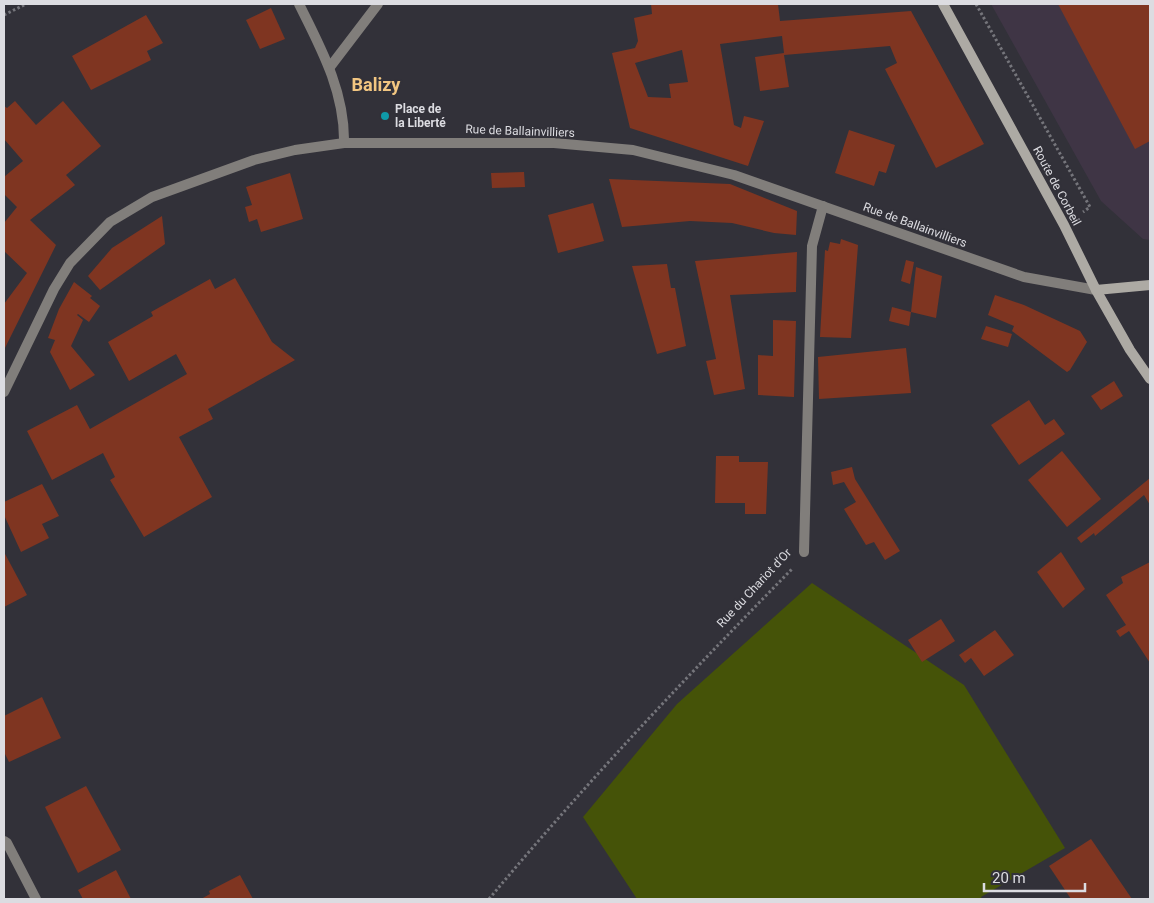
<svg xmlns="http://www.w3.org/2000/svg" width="1154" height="903" viewBox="0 0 1154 903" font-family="Roboto,sans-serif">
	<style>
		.industrial { fill: #3f3545 }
		.green { fill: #455308 }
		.building { fill: #7f3521; fill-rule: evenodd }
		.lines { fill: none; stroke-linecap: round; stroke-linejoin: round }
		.path { stroke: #75757b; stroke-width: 3; stroke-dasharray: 2.5 2.5; stroke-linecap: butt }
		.lane { stroke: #817e7b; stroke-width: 10 }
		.street { stroke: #817e7b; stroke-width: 10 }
		.secondary { stroke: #adaaa4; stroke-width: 10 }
		.culture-dot { fill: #0f9aa8; stroke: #323139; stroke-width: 2 }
		.labels { text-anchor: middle; stroke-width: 4; stroke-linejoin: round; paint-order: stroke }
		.poi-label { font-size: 12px; font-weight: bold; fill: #dcdce1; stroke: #323139; text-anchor: start }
		.street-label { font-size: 12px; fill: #dcdce1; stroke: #323139 }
		.district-label { font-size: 18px; font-weight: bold; fill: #f2c681; stroke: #323139 }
	</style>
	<rect width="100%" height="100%" fill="#323139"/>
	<!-- industrial -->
	<polygon class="industrial" points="991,4 1150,4 1150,240 1143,239 1101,201"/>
	<!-- green -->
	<polygon class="green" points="812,583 964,685 1065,848 981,897 982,899 637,899 583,817 677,704"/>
	<!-- building -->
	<g class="building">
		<path d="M651 4H778L780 21 911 11 984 144 936 168 885 69 897 63 890 46 784 55 789 87 760 91 755 57 784 53 782 36 720 44 734 125 741 128 744 116 764 121 748 166 630 128 612 53 635 48 638 41 634 18 652 14ZM682 50 688 82 669 84 671 98 648 97 635 63Z"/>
		<polygon points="1058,4 1150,4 1150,141 1135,149"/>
		<polygon points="271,8 285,39 260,49 246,20"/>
		<polygon points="146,15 163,43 147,51 151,60 91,90 72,56"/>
		<polygon points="15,101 36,125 63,101 101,146 66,175 75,185 30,220 56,245 4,350 4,304 27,273 4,251 4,223 17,207 4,194 4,177 23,161 4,139 4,106 7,108"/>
		<polygon points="849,130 895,145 886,173 879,171 874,186 835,173"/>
		<polygon points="524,172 525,187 492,188 491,173"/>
		<polygon points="290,173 303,219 261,232 257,219 249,222 245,207 252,205 246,187"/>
		<polygon points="609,179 730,184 797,211 796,235 774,233 732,223 690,221 622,227"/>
		<polygon points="593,203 604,241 558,253 548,215"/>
		<polygon points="162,216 165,244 100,290 88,276 112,248"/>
		<polygon points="841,239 858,245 851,338 820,337 825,250 828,251 830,242 840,244"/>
		<polygon points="797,252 796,292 730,295 745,389 714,395 706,361 716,359 695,261"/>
		<polygon points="906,260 914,262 910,284 901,281"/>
		<polygon points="667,264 671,288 675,288 686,346 657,354 632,266"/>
		<polygon points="916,267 942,276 936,318 911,312"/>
		<polygon points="235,278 272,342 295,360 208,409 213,419 179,437 212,497 144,537 110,480 115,477 103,453 52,480 27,431 77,405 90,429 187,374 176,354 129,381 108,342 153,316 151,312 210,279 215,289"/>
		<polygon points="74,282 92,296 90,298 100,306 89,322 78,314 77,315 83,320 71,346 95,375 70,390 50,352 55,340 48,338 59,309"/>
		<polygon points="995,295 1024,305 1080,331 1087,342 1070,370 1067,372 1012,331 1014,326 988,315"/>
		<polygon points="892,307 911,312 909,326 889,321"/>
		<polygon points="773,320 796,321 794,397 758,395 758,355 773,356"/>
		<polygon points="986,326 1012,334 1008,347 981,339"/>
		<polygon points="906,348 911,393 819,399 818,357"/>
		<polygon points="1114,381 1123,396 1101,410 1091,396"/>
		<polygon points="1029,400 1045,425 1054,419 1065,434 1019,465 991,425"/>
		<polygon points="1062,451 1101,499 1067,527 1028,480"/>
		<polygon points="716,456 739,456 739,462 768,462 766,514 745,514 745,503 715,503"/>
		<polygon points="852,467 855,479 900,551 885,560 874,542 866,545 844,509 856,502 844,482 833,485 831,472"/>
		<polygon points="1150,478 1150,505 1144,495 1095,536 1094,533 1081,543 1077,538"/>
		<polygon points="42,484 59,516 42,524 49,538 21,552 4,515 4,502"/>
		<polygon points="4,552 27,595 4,607"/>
		<polygon points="1061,552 1085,589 1063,608 1037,572"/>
		<polygon points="1150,562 1150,663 1129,631 1120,637 1116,631 1126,625 1106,595 1123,583 1121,577"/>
		<polygon points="941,619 955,641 922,662 908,640"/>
		<polygon points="995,630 1014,655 984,676 971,658 965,663 959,655"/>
		<polygon points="42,697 61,738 9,762 4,752 4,716"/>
		<polygon points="86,786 121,850 78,873 45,807"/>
		<polygon points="1091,839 1132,899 1071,899 1049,866"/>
		<polygon points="116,870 131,899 83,899 78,890"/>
		<polygon points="240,875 253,899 201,899 210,894 209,891"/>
	</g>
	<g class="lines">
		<!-- path -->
		<g class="path">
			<polyline points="976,4 1090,207 1083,212"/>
			<polyline points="4,15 26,4"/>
			<path d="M489 899C585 784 687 676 792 569"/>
		</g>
		<!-- lane -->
		<g class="lane">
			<polyline points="330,67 378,4"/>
			<polyline points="804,552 812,246 823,206"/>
		</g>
		<!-- street -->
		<g class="street">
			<path d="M299 4C321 48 345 92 344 143"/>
			<polyline points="4,392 54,289 70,263 110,222 152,197 254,160 295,150 344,143 554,143 633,150 734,175 1024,277 1096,290"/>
			<polyline points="4,841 7,843 36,899"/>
		</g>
		<!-- secondary -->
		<g class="secondary">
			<polyline points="943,4 1064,225 1096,290 1130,350 1150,379"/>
			<polyline points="1096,290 1150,285"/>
		</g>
	</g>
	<!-- markers -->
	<circle class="culture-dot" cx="385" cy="116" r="5"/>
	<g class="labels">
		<!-- poi labels -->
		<g class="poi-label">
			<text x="395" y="113">Place de<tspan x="395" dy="14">la Liberté</tspan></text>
		</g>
		<!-- street labels -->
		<g class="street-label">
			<text transform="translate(520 131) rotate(2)" y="4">Rue de Ballainvilliers</text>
			<text transform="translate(1057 186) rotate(62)" y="4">Route de Corbeil</text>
			<text transform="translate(915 225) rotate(20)" y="4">Rue de Ballainvilliers</text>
			<text transform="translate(754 588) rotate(-47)" y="4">Rue du Chariot d'Or</text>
		</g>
		<!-- district labels -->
		<g class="district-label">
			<text x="376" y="91">Balizy</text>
		</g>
	</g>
	<!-- border -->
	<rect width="1154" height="903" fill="none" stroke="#dcdce1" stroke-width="10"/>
	<!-- scale -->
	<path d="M984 883v8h101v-8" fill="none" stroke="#dcdce1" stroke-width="2.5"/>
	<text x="992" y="883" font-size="15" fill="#dcdce1" stroke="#323139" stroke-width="4" paint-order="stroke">20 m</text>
</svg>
